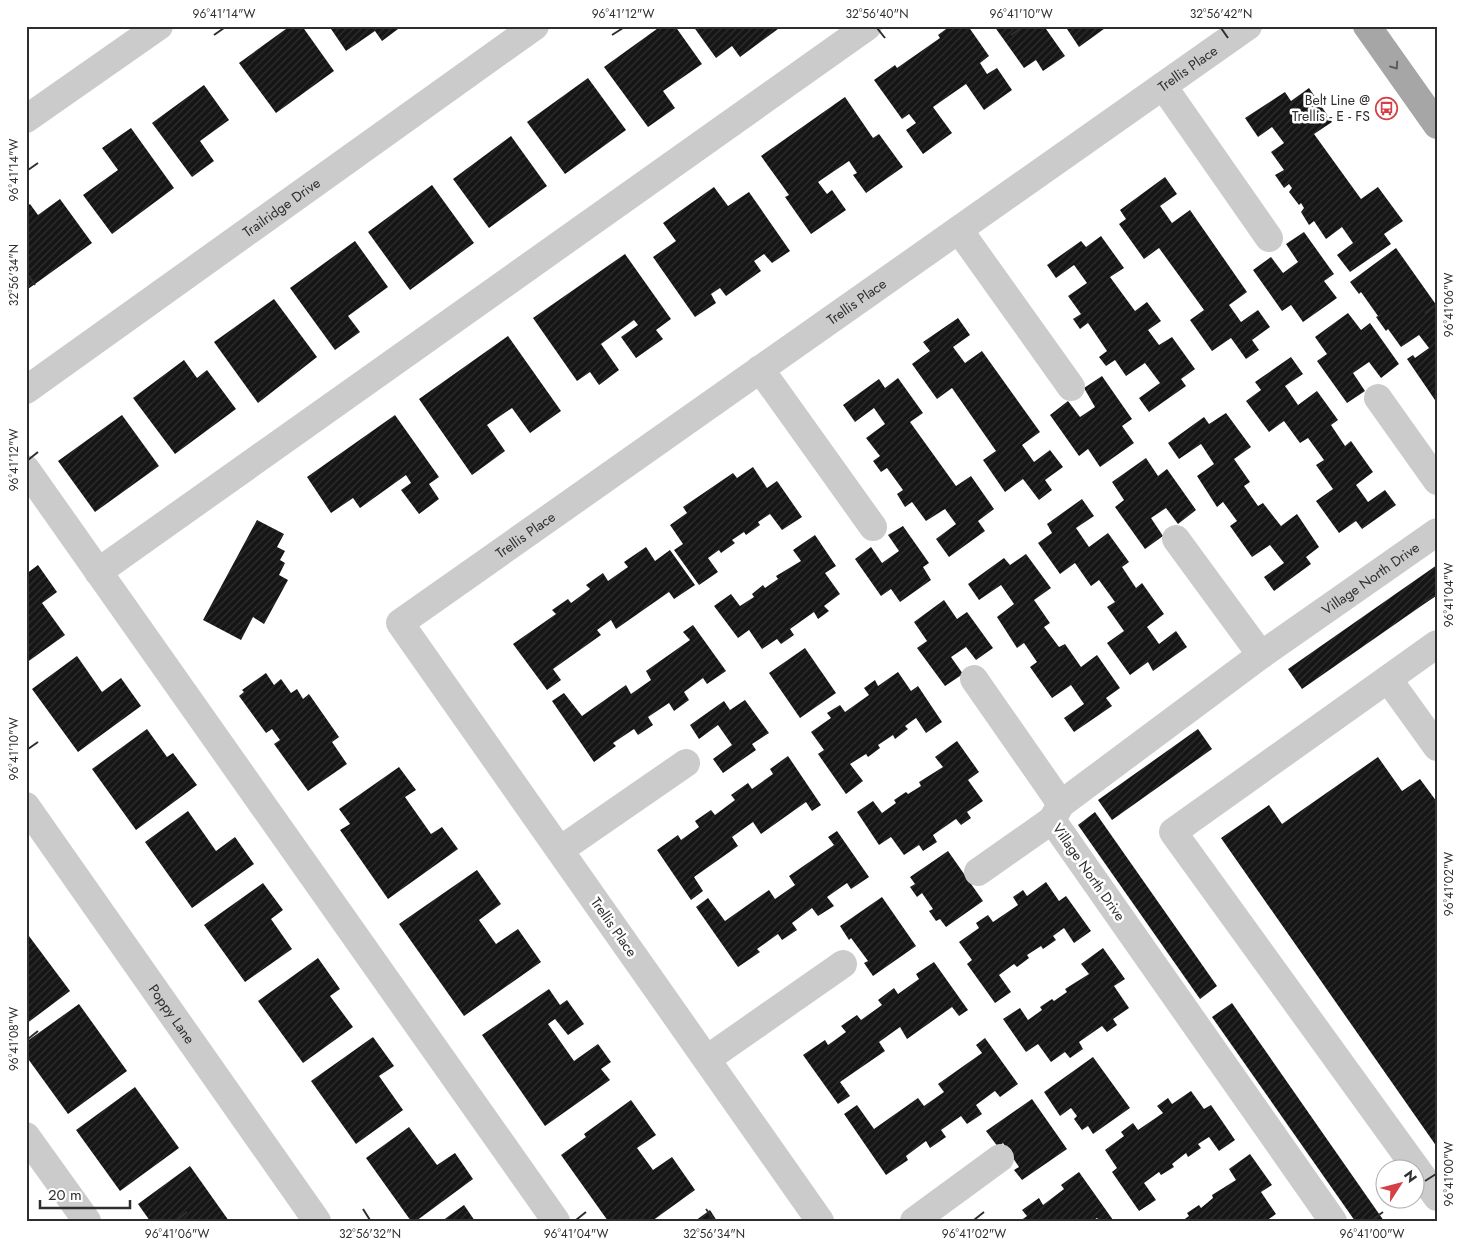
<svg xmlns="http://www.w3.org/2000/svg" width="1463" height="1247" viewBox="0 0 1463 1247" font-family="Jost,sans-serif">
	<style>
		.building { fill: url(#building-hatch) }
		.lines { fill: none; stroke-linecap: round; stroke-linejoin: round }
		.minor { stroke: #cbcbcb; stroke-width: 28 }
		.major { stroke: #a6a6a6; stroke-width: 28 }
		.oneway { stroke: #5e5e5e }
		.ticks { fill: none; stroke: #2e2e2e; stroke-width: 2 }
		.labels { text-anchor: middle; stroke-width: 5; stroke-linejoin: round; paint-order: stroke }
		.street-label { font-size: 14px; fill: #2e2e2e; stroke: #fff }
		.poi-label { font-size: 14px; fill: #2e2e2e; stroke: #fff; text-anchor: end }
		.neatline { fill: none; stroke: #2e2e2e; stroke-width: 2 }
		.ticks-label { font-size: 12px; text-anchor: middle; fill: #2e2e2e }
	</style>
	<defs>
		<pattern id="building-hatch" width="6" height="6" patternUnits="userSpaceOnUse" patternTransform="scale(1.25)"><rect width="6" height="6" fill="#151515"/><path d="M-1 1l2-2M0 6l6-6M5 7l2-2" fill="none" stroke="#2f2f2f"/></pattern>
	</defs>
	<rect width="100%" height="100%" fill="#fff"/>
	<!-- building -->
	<g class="building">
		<polygon points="290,26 302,26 334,71 276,113 239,63"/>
		<polygon points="329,26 402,26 382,41 375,31 346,51"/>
		<polygon points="661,26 675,26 702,64 663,91 675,108 648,127 604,67"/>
		<polygon points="693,26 782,26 740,57 732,46 716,58"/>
		<polygon points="950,26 968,26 989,56 980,63 987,74 997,68 1012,90 984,110 966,84 933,107 952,133 923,154 906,130 916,123 909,114 902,119 874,80 895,65 897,68 940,38 938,35"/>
		<polygon points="994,26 1050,26 1046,29 1065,56 1043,71 1036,60 1024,68"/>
		<polygon points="1065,26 1108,26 1079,47"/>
		<polygon points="588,78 626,130 565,174 527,122"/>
		<polygon points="204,85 229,120 200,141 214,161 192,177 152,123"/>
		<polygon points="1309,88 1332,122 1314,134 1361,199 1378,187 1403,221 1384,234 1391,244 1350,272 1337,255 1353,243 1342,227 1326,239 1314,221 1309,225 1301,212 1304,208 1301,203 1299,205 1289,192 1292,188 1289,184 1284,188 1275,175 1284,170 1271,152 1284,143 1272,127 1258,137 1245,118 1285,92 1291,101"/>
		<polygon points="845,97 873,138 879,134 903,167 866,193 853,175 857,173 849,161 818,182 827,194 832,190 846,210 811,234 785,197 789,195 761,156"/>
		<polygon points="131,128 174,188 112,234 83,195 118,170 102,148"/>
		<polygon points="511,136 547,186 489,228 453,179"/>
		<polygon points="1165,177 1177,194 1160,206 1172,223 1190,210 1247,292 1229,305 1241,322 1258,310 1270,327 1252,340 1259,350 1246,359 1231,338 1212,351 1190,320 1204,310 1159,248 1144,259 1119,224 1126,219 1120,210"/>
		<polygon points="432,185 474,243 410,290 368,232"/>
		<polygon points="714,187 728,206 749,192 790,251 772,263 764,254 754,261 761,271 726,296 720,288 711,294 716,303 695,317 653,257 676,241 663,223"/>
		<polygon points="60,199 92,243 28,289 26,286 26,207 30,204 38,215"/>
		<polygon points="1304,232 1334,274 1324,281 1337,298 1303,322 1291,305 1282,311 1253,270 1271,257 1283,273 1298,262 1286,244"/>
		<polygon points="1101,236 1124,268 1110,277 1135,311 1147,302 1161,321 1148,330 1159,345 1172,337 1195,369 1181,379 1186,386 1149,412 1139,398 1160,383 1145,363 1126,376 1115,360 1106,366 1099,357 1107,351 1088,323 1080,329 1073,319 1081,314 1068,296 1087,283 1074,265 1056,278 1047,265 1081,241 1086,247"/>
		<polygon points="355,241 388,287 348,316 360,332 335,350 290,288"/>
		<polygon points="1396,248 1437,306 1437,403 1407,359 1413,355 1415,358 1429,348 1419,335 1401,347 1388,329 1386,331 1376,317 1378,316 1361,292 1359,294 1350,282"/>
		<polygon points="625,254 671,319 656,330 663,339 636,358 621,337 638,325 634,320 601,344 619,370 599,385 590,372 577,381 533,318"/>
		<polygon points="274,299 317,357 258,403 214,342"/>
		<polygon points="1348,313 1361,330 1370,323 1399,364 1381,378 1369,362 1353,373 1365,391 1347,403 1317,361 1327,354 1315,337"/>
		<polygon points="958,318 970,335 953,347 965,363 982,351 1040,432 1022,445 1034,462 1050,450 1063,467 1045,480 1052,490 1039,500 1023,479 1005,492 983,460 996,451 952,388 937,399 912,364 930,351 923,342"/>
		<polygon points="508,336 561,411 530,433 512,408 487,425 505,451 472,475 419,399"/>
		<polygon points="1291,357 1303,374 1285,386 1298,405 1317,391 1338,420 1331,425 1345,446 1351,441 1373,472 1356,485 1368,502 1385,490 1396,505 1362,529 1356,521 1339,533 1316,501 1333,489 1316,465 1324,460 1308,438 1300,443 1284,421 1269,432 1246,401 1261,390 1255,382"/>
		<polygon points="184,360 197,378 207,370 236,409 175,454 133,398"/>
		<polygon points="1102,376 1132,419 1122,426 1134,443 1100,467 1088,449 1079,456 1050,415 1068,401 1080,417 1095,407 1084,388"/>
		<polygon points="898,378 923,413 910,422 956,486 971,476 994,509 978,521 985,531 949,557 936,539 956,524 945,509 926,521 912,502 905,507 897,494 903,490 887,468 881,472 873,461 880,456 866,438 885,424 874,408 855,422 843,405 879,379 885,388"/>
		<polygon points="1226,413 1251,447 1234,459 1250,482 1244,486 1258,506 1263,503 1281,526 1297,514 1319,547 1306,557 1311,564 1274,591 1264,577 1284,563 1270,545 1252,557 1230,526 1237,521 1223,502 1217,507 1197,476 1214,464 1201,444 1179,459 1168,443 1204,417 1209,424"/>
		<polygon points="122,415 159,466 95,512 58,461"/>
		<polygon points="395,415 439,477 429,484 439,499 419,514 401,490 411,483 406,475 360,508 353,498 331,513 307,477"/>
		<polygon points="1146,458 1158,476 1167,469 1196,510 1178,524 1166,508 1151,518 1163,536 1145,549 1115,507 1124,500 1112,482"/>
		<polygon points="753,467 767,488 777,481 802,517 782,530 770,514 758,522 760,525 746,535 744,532 732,540 735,543 721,553 719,550 708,558 718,572 699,585 674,550 683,544 670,525 687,513 683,507 733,473 737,478"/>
		<polygon points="1082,499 1094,516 1076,528 1089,547 1108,533 1129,562 1122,567 1136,588 1142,583 1164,614 1147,627 1159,644 1176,631 1187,647 1153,671 1148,662 1130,675 1107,643 1124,631 1107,607 1115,602 1099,580 1091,586 1075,563 1060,574 1038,543 1052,533 1047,524"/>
		<polygon points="257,520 284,534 277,547 285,551 280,560 285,563 279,575 288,580 264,624 253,617 241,640 203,620"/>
		<polygon points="903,526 929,563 923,567 931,580 900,602 891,589 881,596 855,559 871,547 882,563 899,551 888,535"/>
		<polygon points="815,535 836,566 825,573 840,594 824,606 829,611 818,619 814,612 790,629 794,635 781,644 777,639 762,649 749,630 738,638 714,606 731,594 740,606 754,597 752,594 763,585 765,588 778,579 776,576 801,561 793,550"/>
		<polygon points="646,547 655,561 670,550 695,585 674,599 669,592 616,629 611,620 597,630 601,635 553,669 561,680 547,690 513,644 556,614 552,610 568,599 571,603 590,589 586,585 603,573 608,581 628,567 624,562"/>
		<polygon points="1026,554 1051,588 1034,600 1050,623 1044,627 1059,647 1065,644 1081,667 1097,655 1120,688 1106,698 1112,706 1074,732 1064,718 1084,704 1071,685 1052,698 1030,667 1037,662 1024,643 1017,648 997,617 1014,604 1001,585 979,600 968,584 1004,558 1010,565"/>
		<polygon points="38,565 57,592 42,603 65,635 26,663 26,574"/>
		<polygon points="1437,565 1437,595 1302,689 1288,669"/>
		<polygon points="944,600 957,619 967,612 993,648 976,660 966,647 951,657 963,674 945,686 917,648 927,641 914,622"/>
		<polygon points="693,625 726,671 707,684 703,678 684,692 689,700 674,711 669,703 648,717 653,725 638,735 634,729 613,743 616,746 594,762 552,701 564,693 582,716 626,685 631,694 651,680 646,671 690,640 683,632"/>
		<polygon points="805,648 836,693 800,718 769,673"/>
		<polygon points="77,656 102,692 121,678 141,706 78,752 32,689"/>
		<polygon points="898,672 911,691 918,686 942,722 926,733 916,718 905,726 908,729 895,739 893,735 878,745 880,748 868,757 866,754 850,764 863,781 846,794 818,754 824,750 811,732 831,718 827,713 840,705 845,712 869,695 864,688 875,680 878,686"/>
		<polygon points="266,673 274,685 281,679 291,693 297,689 303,699 309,694 339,737 332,742 347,764 308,791 274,744 280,740 272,729 266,733 239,696 244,692 242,690"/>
		<polygon points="745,700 769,733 752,744 756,750 723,773 713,759 732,745 718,725 699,739 690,725 724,701 730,710"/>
		<polygon points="147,729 167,757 173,753 197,785 136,830 92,769"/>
		<polygon points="1198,729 1212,749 1112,820 1098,800"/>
		<polygon points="957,741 979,772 968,780 983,801 967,812 971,818 961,825 956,819 933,835 937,842 923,851 919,845 904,855 891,837 879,845 857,812 873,801 882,813 896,803 894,800 906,792 908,794 921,786 919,782 943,767 935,757"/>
		<polygon points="788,756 821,805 812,811 806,802 761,834 753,822 732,837 738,846 694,877 703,891 691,900 657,850 678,835 681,840 699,827 695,821 711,810 715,815 735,800 731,795 748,783 752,789 773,774 770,769"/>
		<polygon points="1378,757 1402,791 1420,779 1437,802 1437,1147 1221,838 1269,805 1282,824"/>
		<polygon points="399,767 416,790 405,797 431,834 442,827 458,849 388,899 340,830 350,824 339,809"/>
		<polygon points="188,811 216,851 235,837 254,864 192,908 145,842"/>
		<polygon points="1095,812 1217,986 1200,999 1078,825"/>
		<polygon points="837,831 869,877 851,889 847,883 827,897 834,906 818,916 812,908 792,923 797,930 782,940 778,934 757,949 760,952 738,967 696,907 708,898 725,921 769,890 775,899 795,885 789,876 834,845 828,837"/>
		<polygon points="948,851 983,901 946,927 940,919 936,921 929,911 933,909 922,893 917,897 910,887 915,884 910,877"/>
		<polygon points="477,870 501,904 479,920 496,944 518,929 541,962 464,1016 399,924"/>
		<polygon points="1046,882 1059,901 1066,896 1091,931 1074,943 1064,928 1053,936 1056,940 1043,949 1041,946 1027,955 1029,958 1017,967 1014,964 999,975 1011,992 995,1003 967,964 972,960 959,942 979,928 976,923 988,915 993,922 1018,905 1013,897 1023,890 1027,896"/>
		<polygon points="263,883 283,910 271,919 292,949 245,982 204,925"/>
		<polygon points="882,897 916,946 873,976 864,963 868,961 851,938 849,940 840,926"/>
		<polygon points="26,932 70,991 26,1024"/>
		<polygon points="1103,948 1125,979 1114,986 1129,1008 1113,1019 1117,1025 1107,1032 1102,1026 1079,1042 1083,1049 1070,1058 1065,1052 1051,1062 1038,1044 1026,1052 1003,1019 1020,1008 1028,1020 1042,1010 1040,1007 1052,999 1054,1001 1067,992 1065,989 1089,974 1081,964"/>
		<polygon points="318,958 340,989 330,996 353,1027 303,1063 258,1001"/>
		<polygon points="934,962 968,1010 959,1016 952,1007 907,1039 900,1027 879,1042 885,1051 840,1082 850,1096 838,1104 803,1055 825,1040 828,1045 846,1032 841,1026 857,1015 861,1020 882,1005 878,1000 894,988 898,994 919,979 916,974"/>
		<polygon points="549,989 560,1005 567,1000 584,1024 568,1035 555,1019 548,1024 574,1061 598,1044 611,1062 601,1069 610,1080 545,1126 482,1035"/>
		<polygon points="1232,1003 1384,1221 1355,1221 1212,1017"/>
		<polygon points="79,1004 127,1071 68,1114 26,1056 26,1042"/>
		<polygon points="373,1037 394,1066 379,1076 403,1110 356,1144 311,1081"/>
		<polygon points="985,1038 1018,1084 1000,1097 995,1091 976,1105 982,1114 967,1124 961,1116 941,1130 946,1137 930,1148 926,1141 906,1156 908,1160 886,1175 844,1114 857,1105 874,1129 918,1098 924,1106 944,1092 938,1084 982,1053 976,1045"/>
		<polygon points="1093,1057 1130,1108 1093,1134 1088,1126 1082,1130 1074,1119 1077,1116 1071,1108 1060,1116 1044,1092"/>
		<polygon points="135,1087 179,1148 120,1191 76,1130"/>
		<polygon points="1191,1091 1204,1109 1211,1105 1235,1140 1219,1151 1209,1137 1198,1144 1201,1148 1188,1157 1186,1153 1172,1164 1174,1167 1161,1175 1159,1172 1144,1183 1156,1200 1139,1211 1112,1172 1117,1168 1105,1150 1124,1136 1121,1132 1133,1123 1138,1130 1163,1113 1157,1106 1168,1098 1172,1104"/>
		<polygon points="1032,1099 1067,1149 1022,1180 1014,1170 1019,1167 1003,1143 998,1147 986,1131"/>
		<polygon points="631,1100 656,1135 637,1148 653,1170 672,1157 695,1190 652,1221 608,1221 561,1155 586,1137 584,1134"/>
		<polygon points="409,1127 437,1165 455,1153 473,1179 416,1221 411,1221 366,1158"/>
		<polygon points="1250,1154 1272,1185 1261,1192 1276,1214 1266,1221 1182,1221 1189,1216 1187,1213 1199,1205 1201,1208 1213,1198 1212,1195 1236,1180 1229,1169"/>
		<polygon points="190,1166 229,1221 150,1221 138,1204"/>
		<polygon points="1079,1172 1113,1220 1100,1221 1097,1218 1092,1221 1020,1221 1027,1216 1022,1210 1039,1198 1043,1205 1064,1189 1061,1185"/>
		<polygon points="464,1205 475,1221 442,1221"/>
		<polygon points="710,1210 717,1221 695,1221"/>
	</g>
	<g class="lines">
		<!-- minor -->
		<g class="minor">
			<polyline points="1163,86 1269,238"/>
			<polyline points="26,119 159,26"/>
			<polyline points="959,230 1071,387"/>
			<polyline points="760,369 873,527"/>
			<path id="s1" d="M26 390 535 26"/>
			<polyline points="1378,398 1437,481"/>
			<polyline points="26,469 556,1221"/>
			<polyline points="1176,539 1261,655"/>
			<polyline points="98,572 868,26"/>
			<polyline points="1437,644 1173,832 1437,1197"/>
			<polyline points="974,679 1061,804"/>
			<polyline points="1388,679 1437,747"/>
			<path id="s2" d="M26 806 317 1221"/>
			<polyline points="560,850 686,763"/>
			<polyline points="978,872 1052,820"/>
			<polyline points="707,1059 843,964"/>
			<polyline points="26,1136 87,1221"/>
			<path id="s3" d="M820 1221 400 623 1248 26"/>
			<polyline points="914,1221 1000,1158"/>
			<path id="s4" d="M1333 1221 1052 820 1061 804 1261 655 1437 532"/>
		</g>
		<!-- major -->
		<polyline class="major" points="1367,26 1437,125"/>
	</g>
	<!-- one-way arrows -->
	<defs><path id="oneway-chevron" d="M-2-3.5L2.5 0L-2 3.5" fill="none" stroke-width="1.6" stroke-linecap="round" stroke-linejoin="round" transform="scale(1.25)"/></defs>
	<use class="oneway" href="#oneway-chevron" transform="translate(1395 66) rotate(55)"/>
	<!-- ticks -->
	<path class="ticks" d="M877 28 885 38M1221 28 1228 38M214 35 224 28M612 35 623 28M1011 35 1021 28M28 170 38 163M28 275 35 285M1425 313 1436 305M28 460 38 452M1425 602 1436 595M28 749 38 742M1425 892 1436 884M28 1039 38 1031M1425 1181 1436 1174M363 1209 370 1220M706 1209 714 1220M177 1220 187 1212M576 1220 586 1212M974 1220 984 1212M1372 1220 1383 1212"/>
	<!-- icons -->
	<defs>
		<symbol id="bus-ring" viewBox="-11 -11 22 22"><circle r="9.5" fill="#fff" stroke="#d54046" stroke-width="1.5"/><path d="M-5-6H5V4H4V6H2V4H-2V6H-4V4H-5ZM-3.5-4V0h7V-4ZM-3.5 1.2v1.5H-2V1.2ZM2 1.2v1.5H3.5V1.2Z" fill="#d54046"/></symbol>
	</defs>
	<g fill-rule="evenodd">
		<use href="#bus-ring" x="1374" y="96" width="25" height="25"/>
	</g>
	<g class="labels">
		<!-- street labels -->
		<g class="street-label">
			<text dy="5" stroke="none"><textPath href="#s3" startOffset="1694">Trellis Place</textPath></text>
			<text dy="5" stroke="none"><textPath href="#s1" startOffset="314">Trailridge Drive</textPath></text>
			<text dy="5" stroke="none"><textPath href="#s3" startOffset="1289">Trellis Place</textPath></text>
			<text dy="5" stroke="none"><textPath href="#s3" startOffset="884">Trellis Place</textPath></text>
			<text dy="5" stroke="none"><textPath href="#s4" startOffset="891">Village North Drive</textPath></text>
			<text transform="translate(1089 872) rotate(55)" y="5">Village North Drive</text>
			<text transform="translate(614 927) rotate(55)" y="5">Trellis Place</text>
			<text dy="5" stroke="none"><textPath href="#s2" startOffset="254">Poppy Lane</textPath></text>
		</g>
		<!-- poi labels -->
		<g class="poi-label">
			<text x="1370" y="105">Belt Line @<tspan x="1370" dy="16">Trellis - E - FS</tspan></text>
		</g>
	</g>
	<!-- border -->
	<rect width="1463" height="1247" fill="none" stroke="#ffffff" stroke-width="55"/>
	<!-- north arrow -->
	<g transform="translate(1400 1184) rotate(54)"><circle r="24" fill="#ffffff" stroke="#ababab"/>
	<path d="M0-4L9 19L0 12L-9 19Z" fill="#d54046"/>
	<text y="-8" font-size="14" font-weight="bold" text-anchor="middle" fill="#2e2e2e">N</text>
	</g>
	<!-- scale -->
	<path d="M40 1200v8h90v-8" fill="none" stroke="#2e2e2e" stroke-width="2.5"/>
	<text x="48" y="1200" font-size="15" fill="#2e2e2e" stroke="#ffffff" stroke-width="4" paint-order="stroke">20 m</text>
	<rect x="28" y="28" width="1408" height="1192" class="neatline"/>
	<g class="ticks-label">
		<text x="224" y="18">96°41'14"W</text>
		<text x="623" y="18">96°41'12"W</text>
		<text x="877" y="18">32°56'40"N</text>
		<text x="1021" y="18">96°41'10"W</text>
		<text x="1221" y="18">32°56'42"N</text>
		<text transform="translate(14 170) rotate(-90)" y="4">96°41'14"W</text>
		<text transform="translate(14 275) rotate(-90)" y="4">32°56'34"N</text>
		<text transform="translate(1449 305) rotate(-90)" y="4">96°41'06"W</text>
		<text transform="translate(14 460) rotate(-90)" y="4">96°41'12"W</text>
		<text transform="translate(1449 595) rotate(-90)" y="4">96°41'04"W</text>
		<text transform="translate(14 749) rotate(-90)" y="4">96°41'10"W</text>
		<text transform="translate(1449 884) rotate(-90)" y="4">96°41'02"W</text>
		<text transform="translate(14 1039) rotate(-90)" y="4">96°41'08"W</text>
		<text transform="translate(1449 1174) rotate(-90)" y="4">96°41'00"W</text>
		<text x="177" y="1238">96°41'06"W</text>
		<text x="370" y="1238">32°56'32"N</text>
		<text x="576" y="1238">96°41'04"W</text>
		<text x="714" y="1238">32°56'34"N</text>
		<text x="974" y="1238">96°41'02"W</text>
		<text x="1372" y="1238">96°41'00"W</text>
	</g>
</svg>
